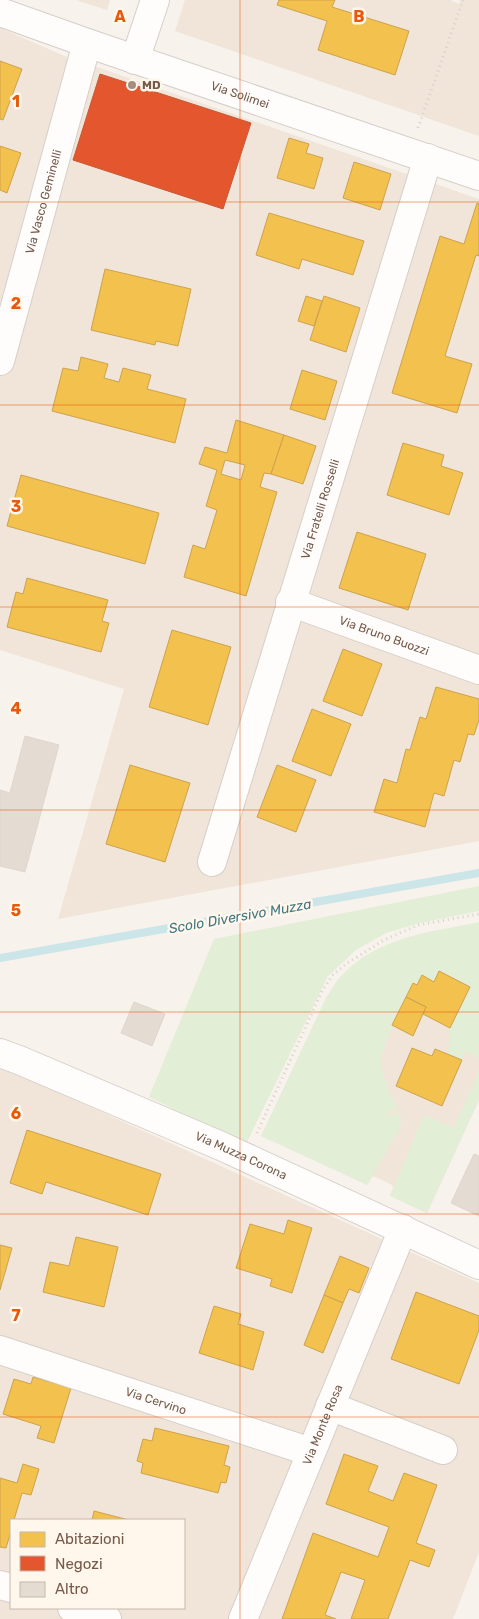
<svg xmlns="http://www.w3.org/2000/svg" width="479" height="1619" viewBox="0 0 479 1619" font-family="Rubik,sans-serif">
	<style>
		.residential { fill: #f0e5d8; fill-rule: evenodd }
		.green { fill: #e3eed6 }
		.homes { fill: #f2c14e; stroke: #cda24d; fill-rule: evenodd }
		.shops { fill: #e4572e; stroke: #c35836 }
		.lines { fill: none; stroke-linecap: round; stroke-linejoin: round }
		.stream { stroke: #cce5e8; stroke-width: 8 }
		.building { fill: #e4dbd2; stroke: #e0d5cd }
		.minor-casing { stroke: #d6cfc9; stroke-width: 30 }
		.path { stroke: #d8d0cb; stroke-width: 3; stroke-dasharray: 1 4; stroke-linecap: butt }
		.minor { stroke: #fefdfc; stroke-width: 28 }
		.grid { fill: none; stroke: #e8590c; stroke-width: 1; stroke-opacity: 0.55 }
		.poi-dot { fill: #a38f82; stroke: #fff7ec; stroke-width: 2 }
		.labels { text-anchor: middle; stroke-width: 5; stroke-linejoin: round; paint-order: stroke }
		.poi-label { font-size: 12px; font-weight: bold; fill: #765a4a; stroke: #fff7ec; text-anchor: start }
		.street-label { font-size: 12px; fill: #765a4a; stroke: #fff7ec }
		.water-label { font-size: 14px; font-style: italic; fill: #417782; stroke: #fff7ec }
		.grid-label { font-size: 16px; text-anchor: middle; font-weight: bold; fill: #e8590c; stroke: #fff7ec; stroke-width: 5; stroke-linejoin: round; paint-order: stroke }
	</style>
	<rect width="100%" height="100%" fill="#f7f2eb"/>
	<!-- residential -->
	<g class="residential">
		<polygon points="76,0 110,0 107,10"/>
		<polygon points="185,0 450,0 459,4 460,0 479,0 479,136 175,31"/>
		<polygon points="0,28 62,55 479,199 479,841 58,919 124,689 0,650"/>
		<polygon points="479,939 479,1100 427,1213 390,1196 393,1189 392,1185 382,1180 373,1176 367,1185 334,1018"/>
		<path d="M0 1069 20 1075 479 1283V1552L453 1619H0ZM11 1520H184V1608H11Z"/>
	</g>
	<!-- green -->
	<g class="green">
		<polygon points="479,886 479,911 420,923 386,933 356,950 328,976 246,1144 149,1097 214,939"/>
		<path d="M479 922V1058L466 1051 462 1060 448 1055 450 1028 470 987 440 971 434 982 421 976 417 985 413 983C402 1003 393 1022 386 1043 385 1048 382 1053 381 1058 380 1071 391 1097 398 1108L387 1112 390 1116 400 1112 401 1126 367 1185 261 1136 326 998C331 991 335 982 341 976 379 936 428 933 479 922Z"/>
		<polygon points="479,1071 479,1100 427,1213 390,1196 424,1115 454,1128"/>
	</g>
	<!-- homes -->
	<g class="homes">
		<polygon points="279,0 335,0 332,7 409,31 395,75 318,50 327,21 277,5"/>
		<polygon points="0,61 22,69 3,120 0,119"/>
		<polygon points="289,138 309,144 306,153 323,158 314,189 277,178"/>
		<polygon points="0,146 21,153 7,193 0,190"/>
		<polygon points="354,162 391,174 380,210 343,198"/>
		<polygon points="477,203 479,204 479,256 476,255 445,356 472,364 457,413 392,393 440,236 464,244"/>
		<polygon points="269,213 364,241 353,275 302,259 299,269 256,255"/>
		<polygon points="105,269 191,289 178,346 156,341 155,345 91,330"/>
		<polygon points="306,296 322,301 314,326 298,321"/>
		<polygon points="324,296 360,308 346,352 310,340"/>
		<polygon points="81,357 108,364 104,378 119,382 123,368 151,375 147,389 186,399 175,443 52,411 63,368 78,371"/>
		<polygon points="302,370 337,381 325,420 290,409"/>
		<path d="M236 420 284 435 271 474 264 473 260 487 277 492 246 596 184 577 193 545 205 549 217 510 206 506 217 470 199 464 205 447 227 453ZM225 460 245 465 241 480 221 474Z"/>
		<polygon points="284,435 316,446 303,484 271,474"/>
		<polygon points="403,443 444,455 441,466 463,473 449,515 387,495"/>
		<polygon points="21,475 159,513 145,564 7,526"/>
		<polygon points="357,532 426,554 408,610 339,588"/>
		<polygon points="27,578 108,600 102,621 109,623 101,652 7,627 16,592 23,594"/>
		<polygon points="172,630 231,647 208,725 149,707"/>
		<polygon points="343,649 382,664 362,716 323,701"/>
		<polygon points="436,687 479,699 479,720 474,735 468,734 460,762 454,760 444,796 434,793 425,827 374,812 384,779 397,783 406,749 410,750 420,717 426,719"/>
		<polygon points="312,709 351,724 331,776 292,761"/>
		<polygon points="130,765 190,783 165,862 106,844"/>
		<polygon points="277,765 316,780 296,832 257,817"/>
		<polygon points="439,971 470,987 450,1028 423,1014 426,1007 406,997 413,983 417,985 422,975 434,982"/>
		<polygon points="406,997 426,1007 413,1036 392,1025"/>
		<polygon points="412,1048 432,1056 435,1049 462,1060 442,1106 396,1086"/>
		<polygon points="27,1130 161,1174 148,1215 46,1182 42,1194 10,1183"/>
		<polygon points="288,1220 312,1228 292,1293 270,1286 272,1279 236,1268 250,1224 284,1234"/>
		<polygon points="76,1237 118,1247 104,1307 43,1292 50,1262 69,1266"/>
		<polygon points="0,1245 12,1248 0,1290"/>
		<polygon points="340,1256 369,1268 359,1293 349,1289 343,1303 324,1295"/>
		<polygon points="416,1292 479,1316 479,1330 459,1384 391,1359"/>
		<polygon points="324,1295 343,1303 323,1353 304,1345"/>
		<polygon points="214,1306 241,1314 238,1324 264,1332 253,1370 199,1353"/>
		<polygon points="33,1377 71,1388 54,1443 37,1438 41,1426 3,1414 14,1379 31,1384"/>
		<polygon points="155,1428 229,1446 224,1465 230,1467 226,1483 221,1482 218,1493 141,1473 143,1463 137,1461 143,1439 152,1441"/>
		<polygon points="344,1454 378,1466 368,1491 393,1501 404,1473 437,1485 416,1543 435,1550 429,1567 410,1560 388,1619 351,1619 365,1580 341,1572 325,1615 336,1619 282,1619 313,1533 378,1557 389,1527 326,1504"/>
		<polygon points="23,1464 39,1469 31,1495 22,1493 14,1520 11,1520 11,1531 6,1548 0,1547 0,1478 17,1483"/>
		<polygon points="94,1511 129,1520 92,1520"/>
	</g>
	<!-- shops -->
	<polygon class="shops" points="100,74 251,123 223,209 73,160"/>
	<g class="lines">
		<!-- stream -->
		<polyline class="stream" points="0,958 479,873"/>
	</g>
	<!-- building -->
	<g class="building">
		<polygon points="25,736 59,745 25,872 0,866 0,790 10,793"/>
		<polygon points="134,1002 165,1014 152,1046 121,1033"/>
		<polygon points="474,1154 479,1156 479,1216 451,1203"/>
	</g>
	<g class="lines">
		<defs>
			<g id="minor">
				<path id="s1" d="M0 12 87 43 479 176"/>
				<polyline points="135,60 155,0"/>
				<path id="s2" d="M0 361 87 43"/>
				<path id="s3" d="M290 602 479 670"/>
				<path id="s4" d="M212 862 428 158"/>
				<path id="s5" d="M0 1053 19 1060 221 1146 479 1265"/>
				<path id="s6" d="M0 1350 311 1452"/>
				<polyline points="330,1406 443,1450"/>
				<polyline points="0,1585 11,1588"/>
				<polyline points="72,1608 107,1619"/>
				<path id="s7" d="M243 1619 403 1229"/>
			</g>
		</defs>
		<!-- minor casing -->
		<use href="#minor" class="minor-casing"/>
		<!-- path -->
		<g class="path">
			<polyline points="418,128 463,0"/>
			<polyline points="257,1133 322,991 333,975 346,964 384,940 418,925 479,914"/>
		</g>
		<!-- minor -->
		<use href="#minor" class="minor"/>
	</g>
	<!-- grid -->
	<path class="grid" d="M240 0V1619M0 202H479M0 405H479M0 607H479M0 810H479M0 1012H479M0 1214H479M0 1417H479"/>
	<!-- markers -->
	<circle class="poi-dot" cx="132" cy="85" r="5"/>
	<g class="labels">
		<!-- poi labels -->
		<g class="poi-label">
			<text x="142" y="89">MD</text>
		</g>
		<!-- street labels -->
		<g class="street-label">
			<text dy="4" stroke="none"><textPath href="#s1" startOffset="254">Via Solimei</textPath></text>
			<text dy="4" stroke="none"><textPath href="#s2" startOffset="165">Via Vasco Geminelli</textPath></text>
			<text dy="4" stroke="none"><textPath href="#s4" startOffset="369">Via Fratelli Rosselli</textPath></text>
			<text dy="4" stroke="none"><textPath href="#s3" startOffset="100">Via Bruno Buozzi</textPath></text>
			<text dy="4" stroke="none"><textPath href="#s5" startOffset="262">Via Muzza Corona</textPath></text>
			<text dy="4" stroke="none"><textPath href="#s6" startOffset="164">Via Cervino</textPath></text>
			<text dy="4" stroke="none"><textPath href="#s7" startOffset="210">Via Monte Rosa</textPath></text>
		</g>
		<!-- water labels -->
		<g class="water-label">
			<text transform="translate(240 916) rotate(-10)" y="5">Scolo Diversivo Muzza</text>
		</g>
	</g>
	<g class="grid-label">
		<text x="120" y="22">A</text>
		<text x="359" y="22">B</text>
		<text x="16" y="107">1</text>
		<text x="16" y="309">2</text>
		<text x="16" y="512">3</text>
		<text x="16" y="714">4</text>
		<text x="16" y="916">5</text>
		<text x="16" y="1119">6</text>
		<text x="16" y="1321">7</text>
	</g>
	<!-- legend -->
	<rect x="10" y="1519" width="175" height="90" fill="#fff7ec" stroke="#c8b8ab"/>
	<rect x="20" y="1532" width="25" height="15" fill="#f2c14e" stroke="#c8b8ab"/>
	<text x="55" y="1544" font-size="15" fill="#765a4a">Abitazioni</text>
	<rect x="20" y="1556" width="25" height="15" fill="#e4572e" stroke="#c8b8ab"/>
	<text x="55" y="1569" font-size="15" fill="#765a4a">Negozi</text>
	<rect x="20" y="1582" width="25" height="15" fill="#e4dbd2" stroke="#c8b8ab"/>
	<text x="55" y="1594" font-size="15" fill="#765a4a">Altro</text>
</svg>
